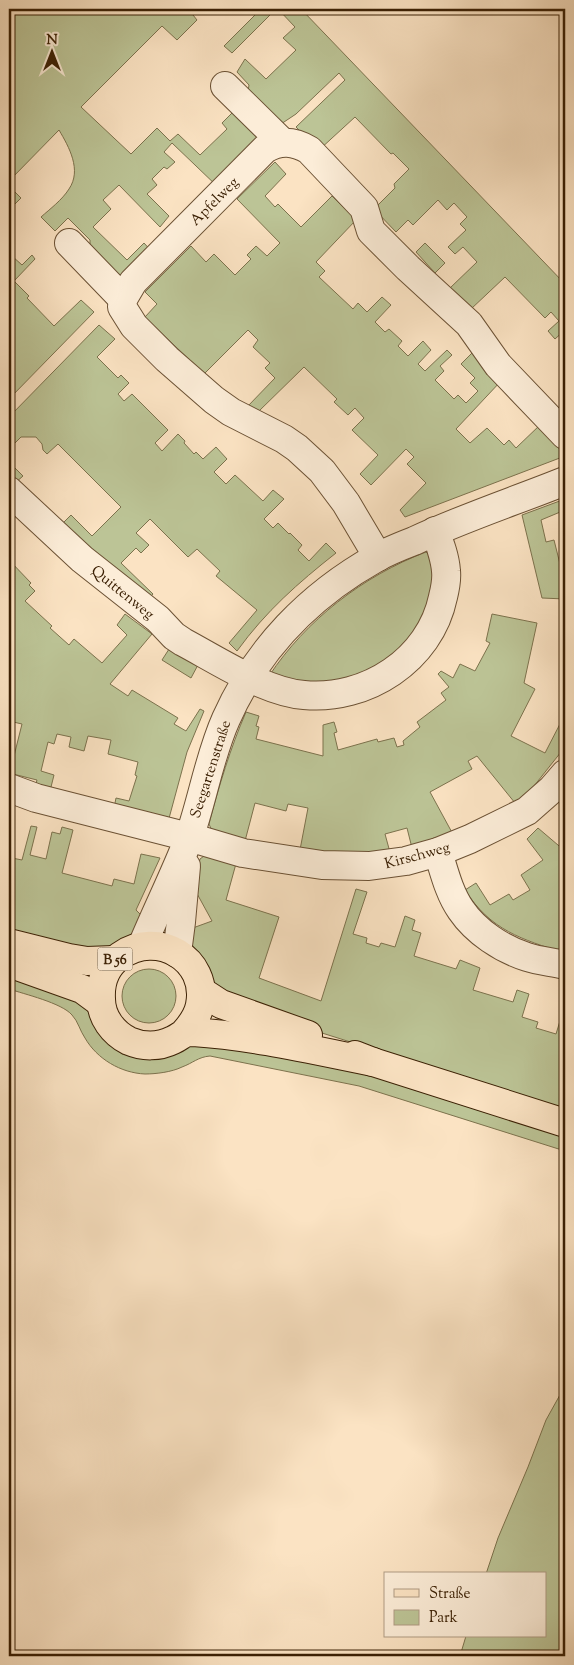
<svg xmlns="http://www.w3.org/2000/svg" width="574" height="1665" viewBox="0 0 574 1665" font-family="'Sorts Mill Goudy',serif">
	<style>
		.green { fill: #bcc496; stroke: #7c724d }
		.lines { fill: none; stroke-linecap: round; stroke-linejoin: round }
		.minor-casing { stroke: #6b5134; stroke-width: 30 }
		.major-casing { stroke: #3b2004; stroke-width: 30 }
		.minor { stroke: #fcedd8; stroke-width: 28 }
		.major { stroke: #fbe3c3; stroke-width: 28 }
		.labels { text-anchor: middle; stroke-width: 5; stroke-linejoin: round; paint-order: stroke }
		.shield { fill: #fcedd8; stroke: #755e44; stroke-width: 1 }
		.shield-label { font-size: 14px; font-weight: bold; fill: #3b2004 }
		.street-label { font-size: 15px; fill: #3b2004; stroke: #fcedd8 }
	</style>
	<rect width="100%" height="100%" fill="#fbe3c3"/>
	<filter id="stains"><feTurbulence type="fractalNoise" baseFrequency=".004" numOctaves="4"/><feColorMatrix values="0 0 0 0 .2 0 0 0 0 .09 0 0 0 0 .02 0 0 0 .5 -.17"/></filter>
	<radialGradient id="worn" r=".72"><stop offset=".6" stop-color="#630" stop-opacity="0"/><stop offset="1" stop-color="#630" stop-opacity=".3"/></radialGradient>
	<!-- green -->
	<g class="green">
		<path d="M9 9H199L193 15 197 20 177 40 162 26 81 107 131 154 157 128 170 141 178 134 200 155 227 129 222 123 237 108 262 135 219 188 172 143 164 152 175 162 167 169 164 167 152 179 157 185 147 194 169 216 160 227 119 185 103 200 111 209 93 227 127 260 144 243 154 254 128 279H114L90 256V240L68 218 55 231 41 217C50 209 62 200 69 189 82 170 69 147 59 130L9 181Z"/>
		<polygon points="253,9 276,9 232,53 224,46 257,13"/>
		<polygon points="278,9 301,9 565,284 565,330 555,339 548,331 559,321 551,312 545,318 505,277 471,309 450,288 477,262 463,247 455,254 448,247 466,230 460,224 467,217 454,203 447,210 438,200 413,225 408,220 396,232 374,209 395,188 394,184 409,169 393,153 391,154 355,117 319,150 296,127 345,80 339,73 296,114 281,124 247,98 249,85 237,72 245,59 266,79 296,50 283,38 295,27"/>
		<polygon points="275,162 286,174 265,196 275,207 278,204 301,227 332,196 356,220 316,262 325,271 319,277 353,309 358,303 367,312 382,297 391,305 375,322 385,332 389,329 402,341 398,346 408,356 423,341 431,350 418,364 425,371 447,350 452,355 440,366 444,371 435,380 454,399 458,395 466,403 478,391 470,383 475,378 461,364 473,352 501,381 456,429 470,443 487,428 504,445 509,440 516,448 541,424 565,451 565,456 405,517 400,510 426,483 407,464 414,457 406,449 371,485 360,474 378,455 352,430 364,418 355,408 348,415 334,402 337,399 304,367 258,412 248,406 275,378 265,368 270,363 253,347 258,340 248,330 204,374 145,317 157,304 145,292 191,246 206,262 214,254 235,275 251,259 247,255 256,246 267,256 280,243 237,199"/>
		<polygon points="9,186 21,198 9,210"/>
		<polygon points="425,243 445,263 435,273 416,252"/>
		<polygon points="32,255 35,259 14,281 29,296 27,298 54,326 81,300 94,312 9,399 9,259 12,256 22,265"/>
		<path d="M99 325 115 339 97 357 118 378 121 375 129 383 118 394 124 401 132 394 168 430 155 443 162 451 178 434 185 441 184 443 194 454 196 452 203 459 216 447 227 459 214 472 226 484 235 475 263 501 273 490 284 499 264 519 273 528 278 523 289 534 290 533 302 545 298 550 309 561 326 543 336 553C298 583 266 611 237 651L229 643 257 610 216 576 220 571 197 549 188 557 150 519 136 533 149 545 141 553 136 548 121 563 153 594 145 603 59 527 71 515 92 536 121 507 58 444 47 454 43 450 42 444 36 437H21L9 449V417Z"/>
		<polygon points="9,462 23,476 15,483 9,477"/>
		<polygon points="565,499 565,510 541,520 546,542 554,540 564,580 565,580 565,599 542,598 522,515"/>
		<path d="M426 552 431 557 438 589 406 652 341 687 269 676C306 620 363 576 426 552Z"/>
		<polygon points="9,560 31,583 29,585 35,591 25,601 52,626 50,628 69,645 74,639 102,663 127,635 117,625 125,614 152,634 110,684 128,696 132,690 178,718 174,724 186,731 200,709 204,711 187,752 168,822 114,808 116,798 129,801 137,776 135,775 138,762 108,754 111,740 88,736 84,751 69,747 71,737 57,734 54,744 48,742 41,771 54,775 50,791 35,787 37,780 9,773 9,764 12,764 22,724 9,721"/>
		<path d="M492 614 537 623 524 683 535 689 511 736 545 753 561 722 565 725V747L534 786 515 803 477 756 468 761 472 769 430 792 455 838 413 852 407 828 385 834 391 856 299 855 308 808 288 804 286 811 255 803 245 841 213 833 209 824C219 786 230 749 246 712L259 716 256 726 259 727 256 739 323 756V725L334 722 337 732 334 733 338 750 377 739 378 742 394 738 397 747 404 745 403 741 420 727 417 722 446 700 441 693 449 687 438 674 441 671 453 678 460 664 475 671 490 643 486 641Z"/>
		<polygon points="171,646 199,663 191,678 162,660"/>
		<polygon points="31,826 37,827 30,855 46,859 52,832 60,834 62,827 73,830 62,873 112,886 114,879 134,884 141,854 160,858 136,910 145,919 136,931 127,938 98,952 9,935 9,863 10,863 12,858 22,860"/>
		<path d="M538 828 565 851 564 953C522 939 491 931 465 890L476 883 490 905 509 894 513 900 530 890 521 875 543 860 527 839Z"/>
		<polygon points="208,853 237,860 226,900 279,917 259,978 321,1001 356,889 367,892 353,934 367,938 366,943 379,947 381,943 395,947 405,916 415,920 412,930 421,933 414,956 456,969 460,960 480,968 473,990 513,1002 517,990 529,994 522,1017 538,1022 536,1028 556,1034 560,1021 565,1022 565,1110 281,1020 220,995 196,957 191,943 190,929 212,921 195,890 195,880 200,859"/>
		<circle cx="149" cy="996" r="27"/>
		<path d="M9 971 84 1004 100 1031 192 1042 216 1039 367 1073 565 1136V1151L359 1086 210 1056C198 1057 193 1063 182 1067 172 1072 156 1074 145 1074 121 1073 97 1059 85 1038 80 1031 78 1021 72 1015 62 1003 24 994 9 989Z"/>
		<polygon points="565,1388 565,1656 460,1656 466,1636 545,1636 545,1574 486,1574 498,1538 528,1467 546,1420 561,1393"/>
	</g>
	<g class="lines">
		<defs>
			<g id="minor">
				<polyline points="225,86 282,142"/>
				<polyline points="69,243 123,299"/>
				<path d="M9 491 82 559 158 619 174 636 183 642C217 660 265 692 304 695 366 701 430 660 443 597 445 589 447 580 446 571 445 557 440 544 435 531"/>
				<path d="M378 557 346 503 322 471 297 448 284 439 231 412 214 400 167 359 134 326 122 307 123 299 133 282 265 149C280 140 294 141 309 150L364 208 371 231 408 268 469 324 498 365 565 435"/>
				<polyline points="9,788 36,798 189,837 243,853 322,865 369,866 406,861 438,852 470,839 527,811 552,789 565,774"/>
				<path d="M438 852C444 871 449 893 461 910 476 932 502 949 527 957 539 961 553 962 565 965"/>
				<path d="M142 946C157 910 175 874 189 838 203 798 209 757 226 719 257 649 310 595 376 558 388 551 401 546 414 541 463 518 515 501 565 481"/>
				<polyline points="177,953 181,922 186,866"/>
			</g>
			<g id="major">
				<polyline points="9,943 69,958 87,961 114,960"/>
				<polyline points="9,963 82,989 101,1003"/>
				<polyline points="201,991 221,1004 308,1035"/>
				<path d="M185 1032C192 1024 198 1016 200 1005 209 959 157 929 120 956 106 966 100 982 101 999 101 1017 113 1033 129 1041 143 1047 159 1047 173 1040 182 1036 182 1032 193 1032 254 1036 313 1050 373 1062"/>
				<polyline points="355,1055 373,1062 565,1123"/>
			</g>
		</defs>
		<!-- minor casing -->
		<use href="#minor" class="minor-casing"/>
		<!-- major casing -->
		<use href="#major" class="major-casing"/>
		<!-- minor -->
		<use href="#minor" class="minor"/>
		<!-- major -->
		<use href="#major" class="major"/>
	</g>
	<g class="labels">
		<!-- shield labels -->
		<rect class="shield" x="97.5" y="947.5" width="35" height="23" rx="4"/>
		<g class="shield-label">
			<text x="115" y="964">B 56</text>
		</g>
		<!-- street labels -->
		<g class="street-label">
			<text transform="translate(214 201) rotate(-45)" y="5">Apfelweg</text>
			<text transform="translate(123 592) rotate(39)" y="5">Quittenweg</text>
			<text transform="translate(210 769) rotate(-72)" y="5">Seegartenstraße</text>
			<text transform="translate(417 855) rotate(-15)" y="5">Kirschweg</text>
		</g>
	</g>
	<!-- margin -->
	<rect width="574" height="1665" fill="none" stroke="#fbe3c3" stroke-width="30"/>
	<rect x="10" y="10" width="554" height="1645" fill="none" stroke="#3b2004" stroke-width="2.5"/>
	<rect x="15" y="15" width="544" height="1635" fill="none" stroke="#3b2004"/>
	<!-- legend -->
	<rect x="384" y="1572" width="162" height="65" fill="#fcedd8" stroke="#af9b83"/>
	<rect x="394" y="1589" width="25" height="8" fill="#fbe3c3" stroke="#af9b83"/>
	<text x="429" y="1598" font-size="15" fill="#3b2004">Straße</text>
	<rect x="394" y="1610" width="25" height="15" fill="#bcc496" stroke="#af9b83"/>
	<text x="429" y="1622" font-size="15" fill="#3b2004">Park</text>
	<!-- north arrow -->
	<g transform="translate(52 52)" stroke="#fcedd8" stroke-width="4" paint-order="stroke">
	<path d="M0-4L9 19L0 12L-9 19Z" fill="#3b2004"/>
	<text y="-8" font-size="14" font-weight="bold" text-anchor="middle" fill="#3b2004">N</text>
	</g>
	<rect width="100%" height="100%" filter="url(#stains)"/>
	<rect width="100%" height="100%" fill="url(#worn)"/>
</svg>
